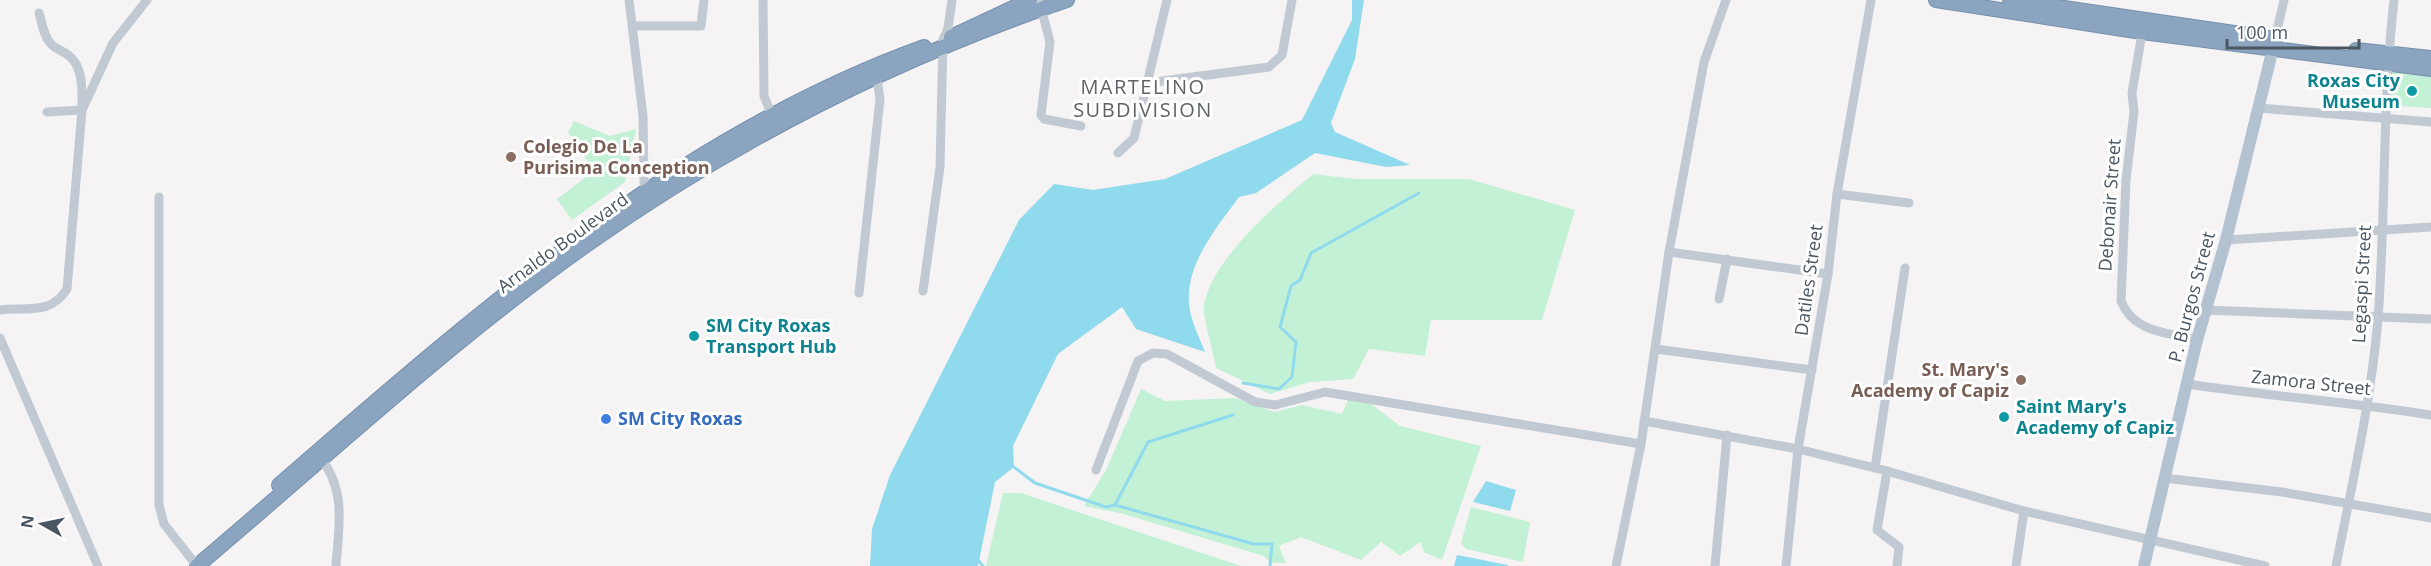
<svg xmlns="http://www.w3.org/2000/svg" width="2431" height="566" viewBox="0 0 2431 566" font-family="'Open Sans',sans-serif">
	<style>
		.green { fill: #c3f1d5 }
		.water { fill: #90daee }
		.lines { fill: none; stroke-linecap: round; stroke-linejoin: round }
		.stream { stroke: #90daee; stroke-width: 3 }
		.highway-casing { stroke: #7690ad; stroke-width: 16 }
		.minor { stroke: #c1cad2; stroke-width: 9 }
		.major { stroke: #b3c2d1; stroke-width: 12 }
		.highway { stroke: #8ba5c1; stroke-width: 14 }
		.culture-dot { fill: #0f9aa8; stroke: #fff; stroke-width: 2 }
		.education-dot { fill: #8d6e63; stroke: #fff; stroke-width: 2 }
		.shop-dot { fill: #3f7fe0; stroke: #fff; stroke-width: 2 }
		.labels { text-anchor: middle; stroke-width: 6; stroke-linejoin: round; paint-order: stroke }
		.culture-label { font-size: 18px; font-weight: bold; fill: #0d838f; stroke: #fff; text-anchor: start }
		.education-label { font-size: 18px; font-weight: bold; fill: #785e54; stroke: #fff; text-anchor: start }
		.street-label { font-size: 18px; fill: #4a5661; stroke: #fff }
		.shop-label { font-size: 18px; font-weight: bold; fill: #366cbe; stroke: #fff; text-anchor: start }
		.neighbourhood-label { font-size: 20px; letter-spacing: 1.5px; fill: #5f6368; stroke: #fff }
	</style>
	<rect width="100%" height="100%" fill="#f5f3f3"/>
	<!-- green -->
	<g class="green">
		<polygon points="2392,68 2431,73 2431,108 2388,105"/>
		<polygon points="574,121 610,136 636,129 625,182 572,220 557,199 594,171 568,132"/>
		<path d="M1313 174 1355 179H1469L1575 210 1542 320H1431L1425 356 1369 349 1353 379 1310 382 1270 394 1216 368C1214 353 1202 316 1204 304 1214 256 1277 204 1313 174Z"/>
		<polygon points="1141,389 1165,401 1235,398 1274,412 1302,405 1342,414 1348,400 1371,404 1400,426 1481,446 1442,560 1424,552 1420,542 1400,556 1381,542 1361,560 1301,537 1279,546 1286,563 1271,563 1264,556 1120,513 1084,506 1106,470"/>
		<polygon points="1003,493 1021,493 1241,566 986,566"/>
		<polygon points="1471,507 1530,522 1523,562 1466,549 1461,543"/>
	</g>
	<!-- water -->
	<g class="water">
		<path d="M1352 0H1364L1355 59 1331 123 1335 132 1410 165 1386 167 1315 153 1256 193 1239 197C1215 230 1182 268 1190 311 1193 325 1200 339 1205 352L1136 329 1122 307 1058 354 1013 446 1014 467 995 482 978 566H870L872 529 890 475 1019 220 1054 184 1093 190 1165 179 1302 120 1352 20Z"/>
		<polygon points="1486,481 1516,490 1510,511 1473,502"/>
		<polygon points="1457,555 1508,565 1508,566 1454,566"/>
	</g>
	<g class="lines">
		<!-- stream -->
		<g class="stream">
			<polyline points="1243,383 1279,389 1292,377 1296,342 1280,327 1291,286 1300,280 1311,253 1419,193"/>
			<polyline points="1014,467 1035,483 1106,507 1115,505 1148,442 1233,415"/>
			<polyline points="1115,505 1254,544 1272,544 1270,566"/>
			<polyline points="978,560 983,566"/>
		</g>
		<defs>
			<g id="highway">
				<polyline points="1936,0 2142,32 2431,69"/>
				<polyline points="2010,0 2275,39"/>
				<polyline points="951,37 1030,0"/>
				<polyline points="2356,50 2431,58"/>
				<path d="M279 485C475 315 677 136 924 47"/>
				<path d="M197 566C325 458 449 342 586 245 734 141 896 58 1067 0"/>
			</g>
		</defs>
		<!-- highway casing -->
		<use href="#highway" class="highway-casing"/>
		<!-- minor -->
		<g class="minor">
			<polyline points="629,0 643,116 644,183 649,192"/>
			<polyline points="763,0 764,96 774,120"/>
			<polyline points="1039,0 1050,42 1041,115 1044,119 1081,126"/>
			<path d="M39 13C42 23 44 37 51 44 58 51 68 52 74 61 83 73 82 93 82 108"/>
			<polyline points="633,26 701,26 704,0"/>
			<path d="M2143 27 2132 93 2134 112 2126 180 2121 301C2134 333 2166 332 2197 340"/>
			<polyline points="2275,39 2284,0"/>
			<polyline points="1147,83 1269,67 1282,55 1292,0"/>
			<polyline points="2259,108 2431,122"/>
			<polyline points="47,112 82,110"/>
			<polyline points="1118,153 1134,138 1167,0"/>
			<polyline points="1837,194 1909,203"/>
			<polyline points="159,197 159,505 164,524 197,566"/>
			<polyline points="2226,240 2431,227"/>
			<polyline points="1669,252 1828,274"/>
			<polyline points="923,291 940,167 943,40 948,28 952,0"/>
			<polyline points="859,293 880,99 876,72"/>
			<polyline points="1719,299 1727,259"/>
			<path d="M0 310C27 307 51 315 67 289L82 110 113 43 147 0"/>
			<polyline points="2205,310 2431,319"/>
			<polyline points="0,338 98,566"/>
			<polyline points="1656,349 1812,370"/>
			<path d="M2187 384C2269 396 2350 402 2431 415"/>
			<polyline points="1644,421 1798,449 1887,471 2024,511 2265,566"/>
			<path d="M318 454C347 490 339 523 336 566"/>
			<polyline points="1875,468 1905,268"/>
			<polyline points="1096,470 1138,361 1153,353 1167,354 1255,402 1275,405 1325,392 1641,444"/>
			<polyline points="1887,471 1877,530 1899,547 1897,566"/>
			<polyline points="2164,478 2282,492 2431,518"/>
			<polyline points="1616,566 1641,444 1669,252 1704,62 1726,0"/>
			<polyline points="1715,566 1727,435"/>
			<polyline points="1786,566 1798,449 1828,274 1837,194 1871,0"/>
			<polyline points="2016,566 2024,511"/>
			<path d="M2336 566C2352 484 2371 402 2378 319 2386 212 2382 106 2394 0"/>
		</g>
		<!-- major -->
		<polyline class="major" points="2144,566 2197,340 2226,240 2275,40"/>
		<!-- highway -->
		<use href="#highway" class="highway"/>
	</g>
	<!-- markers -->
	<g class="culture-dot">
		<circle cx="2412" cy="91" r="6"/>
		<circle cx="694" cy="336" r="6"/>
		<circle cx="2004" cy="417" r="6"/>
	</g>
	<g class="education-dot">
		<circle cx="511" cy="157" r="6"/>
		<circle cx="2021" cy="380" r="6"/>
	</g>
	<circle class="shop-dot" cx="606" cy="419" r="6"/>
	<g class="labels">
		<!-- culture labels -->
		<g class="culture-label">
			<text x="2400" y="87" text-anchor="end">Roxas City<tspan x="2400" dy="21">Museum</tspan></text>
			<text x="706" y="332">SM City Roxas<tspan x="706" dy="21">Transport Hub</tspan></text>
			<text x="2016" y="413">Saint Mary's<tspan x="2016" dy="21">Academy of Capiz</tspan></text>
		</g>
		<!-- education labels -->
		<g class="education-label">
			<text x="523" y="153">Colegio De La<tspan x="523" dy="21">Purisima Conception</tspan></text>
			<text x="2009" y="376" text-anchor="end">St. Mary's<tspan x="2009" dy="21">Academy of Capiz</tspan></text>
		</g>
		<!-- street labels -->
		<g class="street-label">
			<text transform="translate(2110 205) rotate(-86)" y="6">Debonair Street</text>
			<text transform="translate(563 243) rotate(-36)" y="6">Arnaldo Boulevard</text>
			<text transform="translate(1809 280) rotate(-82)" y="6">Datiles Street</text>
			<text transform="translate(2362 284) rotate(-87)" y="6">Legaspi Street</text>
			<text transform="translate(2192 297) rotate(-75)" y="6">P. Burgos Street</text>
			<text transform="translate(2311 383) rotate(6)" y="6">Zamora Street</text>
		</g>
		<!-- shop labels -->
		<g class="shop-label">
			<text x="618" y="425">SM City Roxas</text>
		</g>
		<!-- neighbourhood labels -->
		<g class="neighbourhood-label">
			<text x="1143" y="94">MARTELINO<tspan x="1143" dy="23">SUBDIVISION</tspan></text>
		</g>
	</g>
	<!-- north arrow -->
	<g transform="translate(42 524) rotate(279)" stroke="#ffffff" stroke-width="4.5" paint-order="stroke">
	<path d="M0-4.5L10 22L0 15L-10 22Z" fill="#4a5661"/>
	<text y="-9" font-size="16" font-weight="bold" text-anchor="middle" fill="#4a5661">N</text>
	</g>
	<!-- scale -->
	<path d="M2227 39v9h132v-9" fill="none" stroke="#4a5661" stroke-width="3"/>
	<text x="2236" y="39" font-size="18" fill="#4a5661" stroke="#ffffff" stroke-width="4.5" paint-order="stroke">100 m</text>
</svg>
